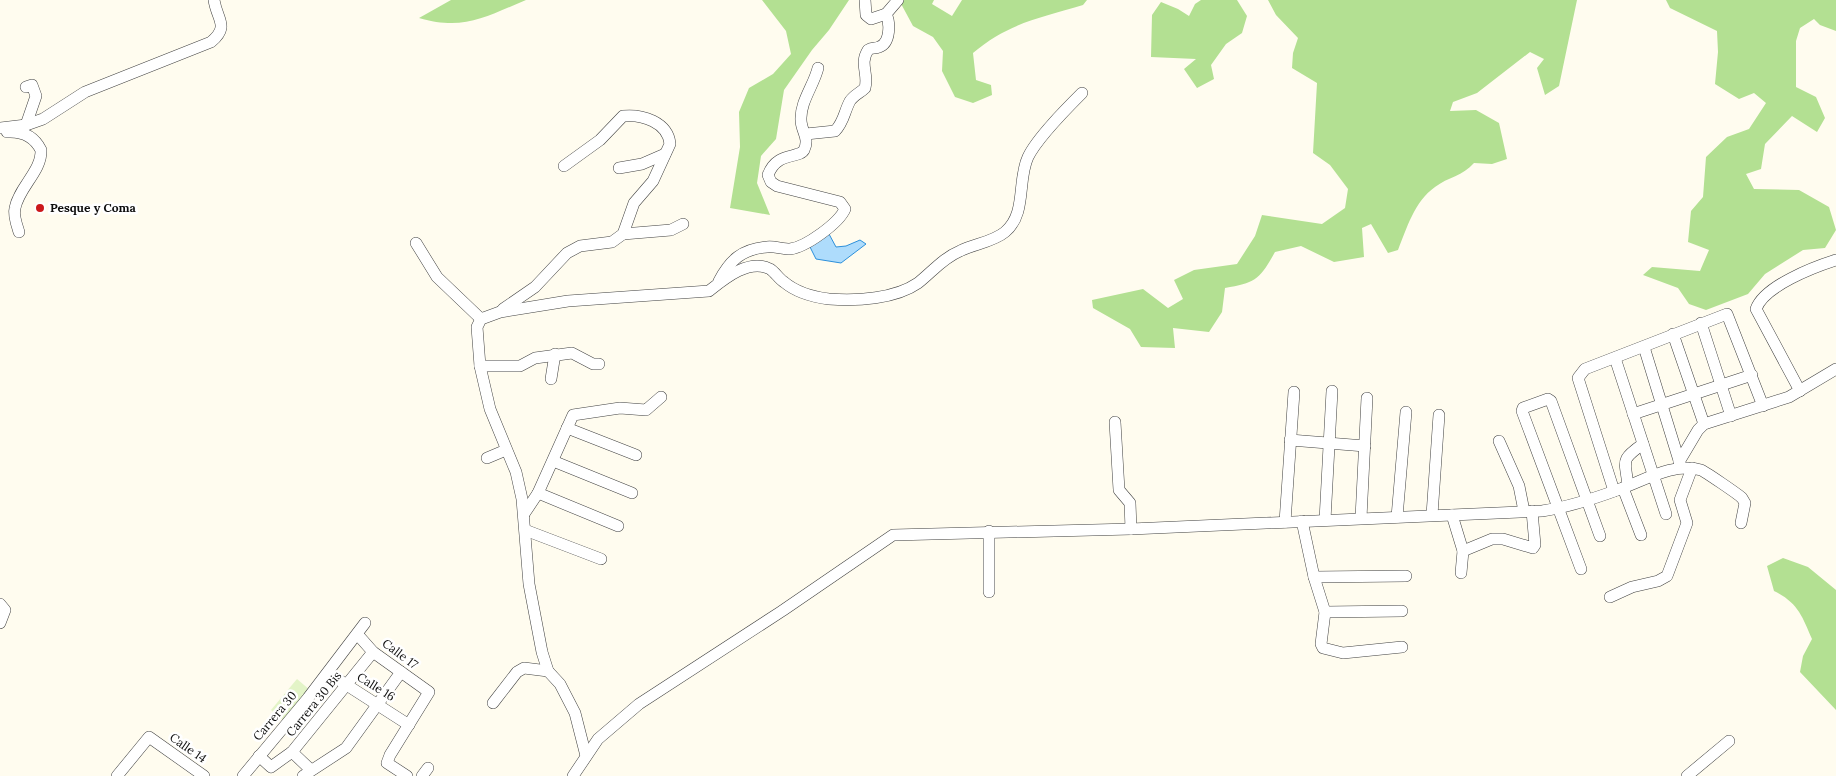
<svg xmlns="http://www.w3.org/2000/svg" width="1836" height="776" viewBox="0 0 1836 776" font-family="Lora,serif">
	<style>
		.forest { fill: #b3e092 }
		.pitch { fill: #e3f4c7 }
		.water { fill: #aedcfc; stroke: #2d90db }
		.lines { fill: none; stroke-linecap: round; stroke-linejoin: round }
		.minor-casing { stroke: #414141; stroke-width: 12 }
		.minor { stroke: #fff; stroke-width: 11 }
		.poi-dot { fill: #cc181b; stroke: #fff; stroke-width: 2 }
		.labels { text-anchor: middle; stroke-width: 5; stroke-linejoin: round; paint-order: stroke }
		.poi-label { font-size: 12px; font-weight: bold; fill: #0e0e0e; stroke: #fff; text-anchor: start }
		.street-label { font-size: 12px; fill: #0e0e0e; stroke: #fff }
	</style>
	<rect width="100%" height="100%" fill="#fffcef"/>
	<!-- forest -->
	<g class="forest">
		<path d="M451 0H526C485 17 464 31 419 18Z"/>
		<polygon points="762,0 849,0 829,30 812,50 784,90 776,139 761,156 757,183 770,215 730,208 740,147 739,112 749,88 773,74 791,54 786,31"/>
		<path d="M899 0H934L932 4 952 16 962 0H1087L1083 5C1040 18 1008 23 973 53L976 80 991 85 992 95 973 103 955 97 942 71 943 51 933 37 913 26Z"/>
		<polygon points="1201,0 1237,0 1247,16 1242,33 1226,44 1211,65 1214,79 1197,88 1184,69 1196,59 1151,57 1152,15 1161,2 1178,9 1189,16 1195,4"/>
		<path d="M1268 0H1577L1559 86 1545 95 1537 68 1544 59 1530 52 1477 93 1453 102 1450 111 1476 110 1499 123 1507 159 1492 164 1474 163C1463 176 1448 177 1435 187 1414 202 1407 228 1398 250L1388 253 1371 224 1362 228 1364 257 1334 262 1301 246 1275 252C1260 279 1256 283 1225 288L1222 312 1209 332 1173 328 1175 348 1141 347 1130 329 1093 308 1092 300 1143 289 1168 308 1183 299 1174 280 1194 270 1237 264 1255 236 1262 215 1322 224 1345 208 1348 189 1330 165 1313 153 1317 83 1292 68 1293 53 1298 38 1276 15Z"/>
		<polygon points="1666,0 1836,0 1836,31 1820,25 1814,19 1800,28 1796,41 1796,87 1816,97 1825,118 1817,132 1792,116 1765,144 1761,169 1746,174 1754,189 1799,190 1829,207 1836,230 1825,248 1803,250 1765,274 1748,294 1706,310 1689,304 1678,288 1643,275 1652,267 1700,271 1709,250 1688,242 1691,211 1703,197 1706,157 1727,137 1749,129 1766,103 1754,93 1739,99 1715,84 1718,52 1717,31 1670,8"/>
		<path d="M1783 558 1808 567 1836 590V710L1800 672 1803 656 1812 639C1802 616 1798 603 1774 591L1767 566Z"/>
	</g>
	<!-- pitch -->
	<polygon class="pitch" points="297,679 311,691 285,722 271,710"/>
	<!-- water -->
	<polygon class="water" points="829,234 836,247 846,246 860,240 866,244 841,263 816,259 810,247"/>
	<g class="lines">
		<defs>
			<g id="minor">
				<polyline points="865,0 866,15 871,19 886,14"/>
				<polyline points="26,87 32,85 36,96 26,125"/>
				<path d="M0 128 26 125 43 119 85 92 211 42C230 26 217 20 214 0"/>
				<path d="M7 132C22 131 34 136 41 150 42 171 19 187 15 208 13 215 17 226 19 232"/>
				<path d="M806 134 835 131C844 122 844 112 850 101 854 95 860 93 865 88 869 74 859 64 868 50 872 47 875 49 879 47 891 43 890 22 886 14L898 0"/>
				<polyline points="619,168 642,164 665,154"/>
				<polyline points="623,234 671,230 683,224"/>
				<polyline points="416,243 437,277 481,319"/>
				<path d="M719 281C730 260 742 249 767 247 774 246 782 249 790 249 806 247 839 223 845 209L840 202 777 186 771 182 768 175C777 151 799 159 804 150 810 138 801 131 801 120 800 102 814 85 818 68"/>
				<path d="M503 309 535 287 567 253 580 246 612 242 623 234 634 203 653 181 670 144C668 122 642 114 623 116L600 140 564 166"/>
				<polyline points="1701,323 1731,416"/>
				<polyline points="1673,334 1704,424"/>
				<polyline points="1644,347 1681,467"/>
				<polyline points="1615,358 1666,514"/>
				<polyline points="480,366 520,366 535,358 572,353 593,364 599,364"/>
				<polyline points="551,379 555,354"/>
				<path d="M1800 391 1756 309C1764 286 1814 267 1836 260"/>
				<polyline points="1633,414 1752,375"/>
				<polyline points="1115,422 1119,490 1130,503 1131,529"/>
				<polyline points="567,428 636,455"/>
				<polyline points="1290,440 1365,446"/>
				<polyline points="1499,441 1519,486 1524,511"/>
				<polyline points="487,458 506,450"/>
				<polyline points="553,461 632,493"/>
				<polyline points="1679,462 1698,430 1704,424 1789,397 1836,369"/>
				<path d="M1628 485C1625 460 1620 460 1643 444"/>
				<polyline points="1623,488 1641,535"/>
				<polyline points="1614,491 1578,378 1585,369 1727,314 1763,406"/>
				<polyline points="538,493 618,526"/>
				<polyline points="524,514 538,493 573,415 620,408 646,410 661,397"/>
				<polyline points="1432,515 1439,415"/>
				<polyline points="1452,515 1463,551 1461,573"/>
				<polyline points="1397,517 1406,412"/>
				<polyline points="1361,518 1367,398"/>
				<polyline points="1325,520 1332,391"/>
				<polyline points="1302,521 1314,577 1325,612 1321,644 1323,648 1343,653 1402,647"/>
				<polyline points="1285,522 1294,392"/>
				<polyline points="525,530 601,559"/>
				<polyline points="1463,551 1492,539 1503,539 1533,548 1535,545 1532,511"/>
				<polyline points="1581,569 1522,411 1523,408 1548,399 1551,401 1600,536"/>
				<polyline points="1314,577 1406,576"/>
				<polyline points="989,592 989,531"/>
				<polyline points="1610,597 1632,587 1658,581 1667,576 1687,523 1680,500 1692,468"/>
				<polyline points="0,604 5,610 0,623"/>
				<polyline points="1325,612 1402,611"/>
				<polyline points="358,635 373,652 429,692 390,755 387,763 407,776"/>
				<polyline points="328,673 409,725"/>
				<polyline points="493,703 517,672 524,668 548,671"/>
				<polyline points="292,752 311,770"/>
				<polyline points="259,756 271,767 292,752 373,652"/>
				<path d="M586 756 575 713 560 684 548 671 542 652 529 584 522 499 516 472 490 409 480 366 477 327 481 319 500 312 568 301 709 291C724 279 749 258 770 269 775 272 779 279 784 282 797 293 813 297 829 299 857 301 895 299 918 283 932 272 943 258 960 251 974 244 993 242 1005 232 1027 214 1017 180 1028 157 1037 138 1066 109 1082 93"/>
				<polyline points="117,776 149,737 204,776"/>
				<polyline points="243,776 308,698 365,623"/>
				<polyline points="303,776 346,748 401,672"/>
				<polyline points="422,776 428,768"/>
				<path d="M573 776 598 739 639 704 782 611 893 535 1131 529 1542 511C1568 507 1596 498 1620 489 1645 480 1674 462 1701 470 1704 471 1738 494 1742 498L1745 503 1741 523"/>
				<polyline points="1687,776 1729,741"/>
			</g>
		</defs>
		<!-- minor casing -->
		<use href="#minor" class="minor-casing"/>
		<!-- minor -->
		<use href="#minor" class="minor"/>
	</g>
	<!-- markers -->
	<circle class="poi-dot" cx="40" cy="208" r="5"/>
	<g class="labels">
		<!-- poi labels -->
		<g class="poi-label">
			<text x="50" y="212">Pesque y Coma</text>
		</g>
		<!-- street labels -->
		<g class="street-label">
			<text transform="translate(400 654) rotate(37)" y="4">Calle 17</text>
			<text transform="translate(376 687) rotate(32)" y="4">Calle 16</text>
			<text transform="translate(314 704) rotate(-51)" y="4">Carrera 30 Bis</text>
			<text transform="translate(275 716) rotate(-50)" y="4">Carrera 30</text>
			<text transform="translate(188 748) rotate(35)" y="4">Calle 14</text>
		</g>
	</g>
</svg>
